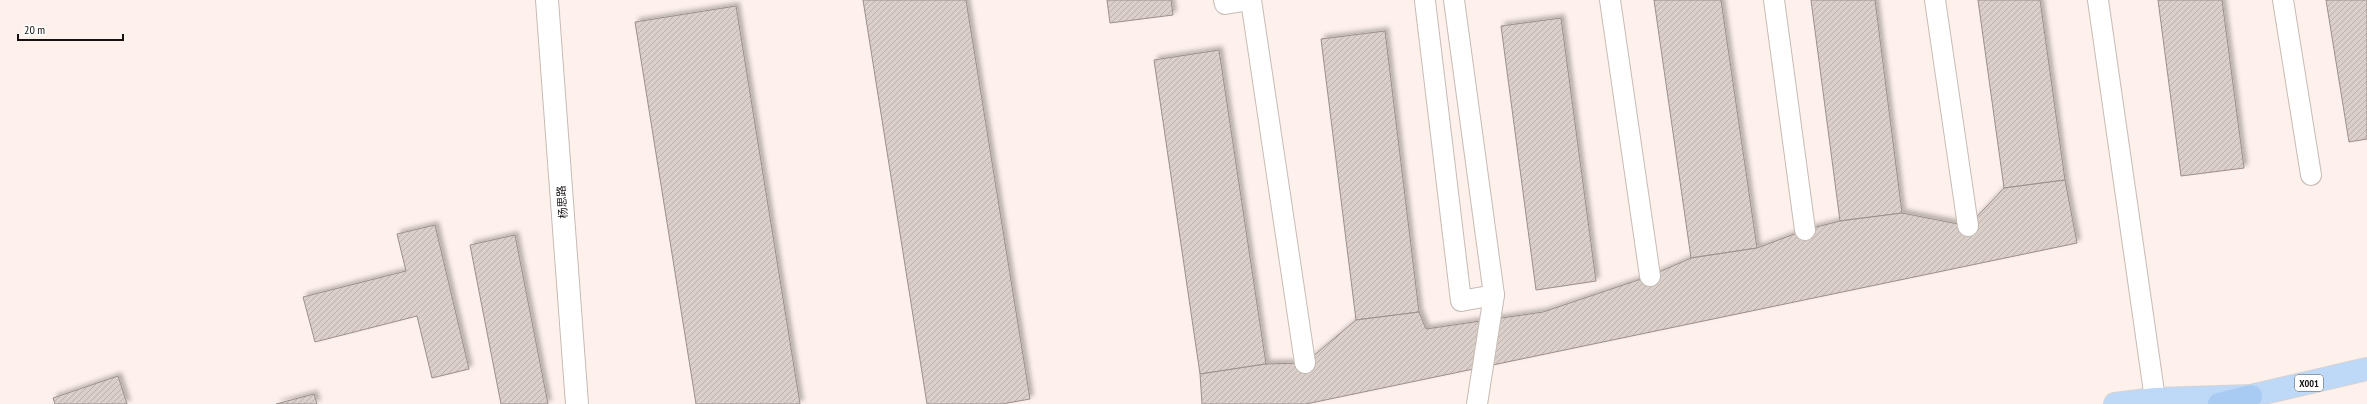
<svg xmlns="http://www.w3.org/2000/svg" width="2367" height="404" viewBox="0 0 2367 404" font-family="'PT Sans Narrow','Noto Sans SC',sans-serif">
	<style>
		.building { fill: url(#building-hatch); stroke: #9c908b; filter: url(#shadow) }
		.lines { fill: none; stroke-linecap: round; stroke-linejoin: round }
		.service-casing { stroke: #c7bbb5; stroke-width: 22 }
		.tertiary-casing { stroke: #c7bbb5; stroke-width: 24 }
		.primary-casing { stroke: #d5d4d4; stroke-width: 24 }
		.trunk-casing { stroke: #d5d4d4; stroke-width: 24 }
		.service { stroke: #fff; stroke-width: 20 }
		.tertiary { stroke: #fff; stroke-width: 22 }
		.primary { stroke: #bed8f7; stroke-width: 22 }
		.trunk { stroke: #a8cbf4; stroke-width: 22 }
		.labels { text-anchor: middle; stroke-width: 3.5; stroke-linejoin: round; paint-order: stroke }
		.shield { fill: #fff; stroke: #5c5858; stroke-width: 1 }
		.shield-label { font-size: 10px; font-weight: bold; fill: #161110 }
		.street-label { font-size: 11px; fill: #161110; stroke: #fff }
	</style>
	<defs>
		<pattern id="building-hatch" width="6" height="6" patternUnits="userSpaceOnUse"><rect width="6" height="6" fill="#dbcfc9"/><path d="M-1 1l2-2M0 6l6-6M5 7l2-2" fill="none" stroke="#bbb1ac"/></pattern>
		<filter id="shadow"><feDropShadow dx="3.5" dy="-3.5" stdDeviation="2" flood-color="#0004"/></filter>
	</defs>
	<rect width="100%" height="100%" fill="#fef1eb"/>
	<!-- building -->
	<g class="building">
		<polygon points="863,0 966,0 1030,399 1002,404 927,404"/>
		<polygon points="1107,0 1171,0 1173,15 1110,23"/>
		<polygon points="1654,0 1721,0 1757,248 1691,258"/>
		<polygon points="1811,0 1875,0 1902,213 1840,221"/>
		<polygon points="1978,0 2040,0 2065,180 2004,188"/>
		<polygon points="2158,0 2222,0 2244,168 2181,176"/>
		<polygon points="2326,0 2367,0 2367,139 2349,142"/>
		<polygon points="736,6 800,404 696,404 635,22"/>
		<polygon points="1561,18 1596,281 1536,290 1501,26"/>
		<polygon points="1385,31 1419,312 1356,320 1321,39"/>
		<polygon points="1219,50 1266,364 1200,374 1154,60"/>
		<polygon points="2065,180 2077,243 1306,404 1202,404 1200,374 1266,364 1305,363 1356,320 1419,312 1426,329 1543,312 1650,276 1691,258 1757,248 1805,230 1840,221 1902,213 1968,226 2004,188"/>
		<polygon points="435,225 469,369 432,378 417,316 315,342 303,297 406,271 397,234"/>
		<polygon points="515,235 548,404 501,404 470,245"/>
		<polygon points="118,376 127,404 55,404 53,398"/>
		<polygon points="314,394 317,404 276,404"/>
	</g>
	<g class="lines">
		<defs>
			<g id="service">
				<polyline points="1224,0 1225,4 1250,0"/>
				<polyline points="1251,0 1305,363"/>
				<polyline points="1454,0 1494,295 1477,404"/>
				<polyline points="1610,0 1650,276"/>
				<polyline points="1774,0 1805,230"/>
				<polyline points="1935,0 1968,226"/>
				<polyline points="2098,0 2155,399"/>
				<polyline points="2283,0 2311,175"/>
				<polyline points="1425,1 1461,301 1494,295"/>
			</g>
			<polyline id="tertiary" points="547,0 577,404"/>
			<polyline id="primary" points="2115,404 2155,399 2251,396 2367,369"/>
			<polyline id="trunk" points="2219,404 2251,396"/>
		</defs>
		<!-- service casing -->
		<use href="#service" class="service-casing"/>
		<!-- tertiary casing -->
		<use href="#tertiary" class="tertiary-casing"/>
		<!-- primary casing -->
		<use href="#primary" class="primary-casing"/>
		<!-- trunk casing -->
		<use href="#trunk" class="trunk-casing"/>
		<!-- service -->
		<use href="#service" class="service"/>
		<!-- tertiary -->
		<use href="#tertiary" class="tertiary"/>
		<!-- primary -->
		<use href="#primary" class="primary"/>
		<!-- trunk -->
		<use href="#trunk" class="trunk"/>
	</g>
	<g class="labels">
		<!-- shield labels -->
		<rect class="shield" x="2295" y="375" width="28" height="16" rx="3"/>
		<g class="shield-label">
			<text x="2309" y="387">X001</text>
		</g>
		<!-- street labels -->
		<g class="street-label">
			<text transform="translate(562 202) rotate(-94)" y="4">杨思路</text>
		</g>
	</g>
	<!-- scale -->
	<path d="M18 34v6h105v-6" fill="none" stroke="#161110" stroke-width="2"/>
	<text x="24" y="34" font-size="12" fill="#161110" stroke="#ffffff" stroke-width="3" paint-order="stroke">20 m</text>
</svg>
